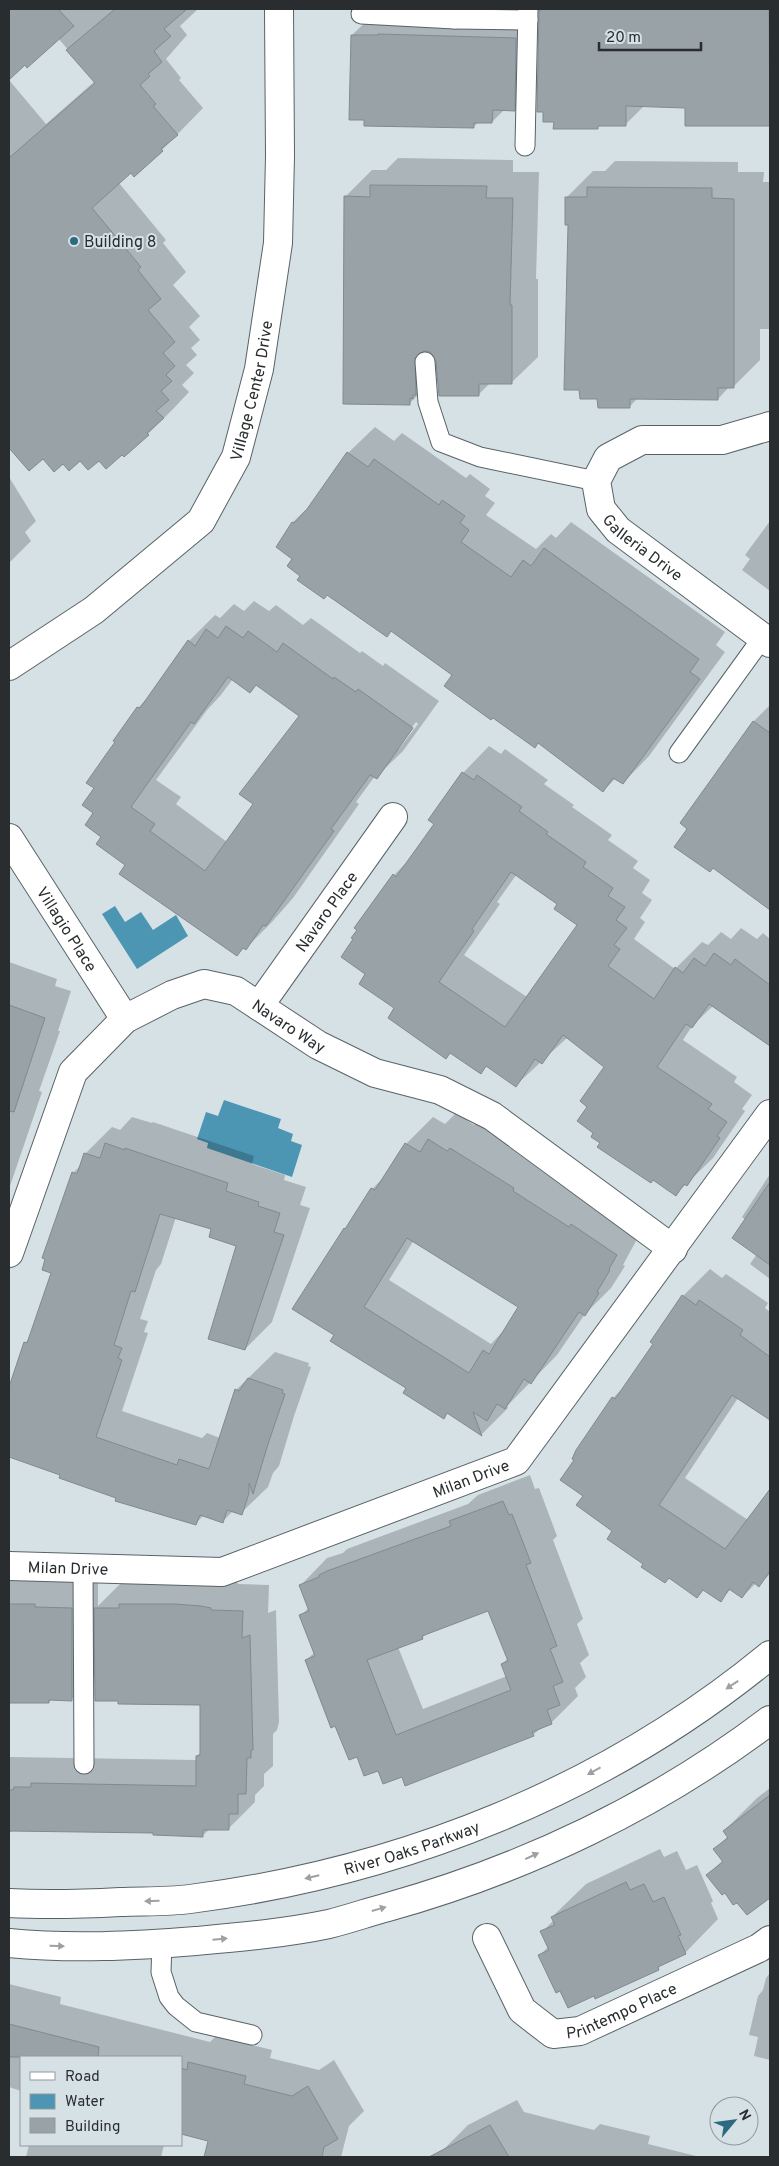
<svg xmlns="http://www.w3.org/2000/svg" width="779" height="2166" viewBox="0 0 779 2166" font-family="Overpass,sans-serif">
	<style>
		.water { fill: #4c96b4 }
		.shadow { fill: #0003; fill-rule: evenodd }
		.building { fill: #98a2a7; stroke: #818b8f; fill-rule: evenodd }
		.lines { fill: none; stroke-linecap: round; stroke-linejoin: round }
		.lane-casing { stroke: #596367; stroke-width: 21 }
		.street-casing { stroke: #596367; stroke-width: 30 }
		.secondary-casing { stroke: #596367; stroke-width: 30 }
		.lane { stroke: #fff; stroke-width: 19 }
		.street { stroke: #fff; stroke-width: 28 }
		.secondary { stroke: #fff; stroke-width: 28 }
		.oneway { fill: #9fa0a1 }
		.poi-dot { fill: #2d6980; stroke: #d6e1e6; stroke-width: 2 }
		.labels { text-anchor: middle; stroke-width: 4; stroke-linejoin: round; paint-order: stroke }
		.poi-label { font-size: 16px; fill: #292d2f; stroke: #d6e1e6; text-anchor: start }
		.street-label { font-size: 16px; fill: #292d2f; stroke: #d6e1e6 }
	</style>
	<rect width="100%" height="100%" fill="#d6e1e6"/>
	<!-- water -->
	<g class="water">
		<polygon points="115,906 125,922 141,912 153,930 176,915 188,936 137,969 102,914"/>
		<polygon points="224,1100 281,1119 278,1128 293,1134 291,1141 302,1145 292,1177 207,1148 208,1143 197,1139 206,1112 218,1116"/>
	</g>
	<!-- shadow -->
	<g class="shadow">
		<polygon points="9,9 198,9 180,26 187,35 166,59 181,78 179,80 203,108 162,150 131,172 119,183 166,240 163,243 186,272 173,285 200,316 189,327 200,340 191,348 197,355 186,365 194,373 182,385 189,392 174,408 148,434 106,467 99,459 81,459 63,462 43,457 29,469 9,446 9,80 46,124 95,81 58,38 9,78"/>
		<polygon points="399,9 457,9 458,14 537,17 536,88 514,110 504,110 492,122 479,122 473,127 400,127 352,35 374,14"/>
		<polygon points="540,9 770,9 770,124 686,107 645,105 625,125 600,125 597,128 555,121 544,111 538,111"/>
		<polygon points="398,158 513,160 513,172 539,172 536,279 538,279 538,357 511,383 490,383 478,395 438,372 436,377 409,404 345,197 372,170 386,170"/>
		<polygon points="615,161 738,162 738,172 764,172 763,182 770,182 770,329 760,329 760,360 733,387 729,387 718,399 638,398 629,407 569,224 566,198 593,171 605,171"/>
		<polygon points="375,427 394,441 402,433 466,478 470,474 490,489 485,496 495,503 486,515 536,549 551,534 556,538 571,522 725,632 716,645 725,652 649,756 623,783 616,778 603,791 454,675 392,630 302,576 294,558 277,547 293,522 312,504 348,453"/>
		<polygon points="9,477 36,521 25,532 31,541 9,563"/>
		<polygon points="770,521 770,591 742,570 750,559 745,555"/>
		<path d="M254 601 269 611 276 605 303 625 311 618 360 653 362 651 383 666 385 663 439 701 403 751 376 777 375 776 356 802 359 804 293 898 272 922 245 949 244 948 237 954 127 865 103 836 95 813 96 788 138 708 150 695 189 641 215 615 220 618 234 604 244 611ZM233 679 250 691 257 684 300 715 254 804 227 842 176 804 181 797 156 780 207 710 220 696ZM416 722 418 724 399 749H396Z"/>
		<polygon points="770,705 770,908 713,867 689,828 681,823 754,721"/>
		<path d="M489 746 501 754 505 749 548 780 544 784 574 805 572 807 612 835 608 840 638 861 633 868 650 880 642 893 652 900 640 918 645 922 634 939 675 969 702 942 708 945 721 932 731 939 741 928 757 939 763 933 770 939V1045L713 1006 692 1026 683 1040 737 1077 734 1082 752 1095 742 1109 745 1111 713 1158 676 1194 602 1143 595 1133 588 1106 605 1067 568 1037 516 1085 487 1066 481 1072 451 1052 446 1058 396 1008 367 973 394 875 410 859 435 823 463 773ZM517 874 559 903 579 924 527 997 464 955 500 904 497 902Z"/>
		<polygon points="9,962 57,979 55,986 71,991 58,1031 60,1031 39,1091 42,1092 9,1189"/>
		<path d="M456 1113 474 1125 478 1122 643 1228 623 1265 625 1266 611 1288 585 1314 557 1355 507 1406 508 1408 482 1434 448 1413 443 1417 336 1335 345 1229 351 1223 372 1189 386 1175 406 1144 433 1117 445 1124ZM414 1240 520 1306 507 1327 491 1344 389 1280Z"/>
		<polygon points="132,1117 152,1123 153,1122 254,1156 252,1164 285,1175 284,1180 306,1187 300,1205 310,1208 272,1322 245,1349 238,1245 212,1229 176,1217 161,1264 156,1270 140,1319 148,1321 144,1332 148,1333 122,1411 202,1438 207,1433 220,1438 236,1390 275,1352 309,1363 308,1366 311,1367 294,1416 279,1466 273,1473 268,1487 241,1513 233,1511 222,1522 204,1515 196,1523 117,1497 61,1474 9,1456 10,1449 9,1448 9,1393 25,1343 31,1337 53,1272 73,1173 82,1164 85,1154 112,1127 120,1130"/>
		<polygon points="770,1174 770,1279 750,1264 757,1254 746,1220 742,1217"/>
		<polygon points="710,1269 722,1278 726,1274 768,1303 765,1308 770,1312 770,1420 738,1398 685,1478 748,1520 770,1489 770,1574 759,1585 756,1583 742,1597 731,1589 720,1600 704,1589 697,1596 670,1577 644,1564 584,1496 576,1460 613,1398 626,1385 655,1344 683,1296"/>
		<path d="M530 1475 535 1489 539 1488 557 1536 553 1540 583 1619 577 1624 589 1655 580 1663 586 1677 575 1688 578 1696 551 1723 543 1726 533 1735 403 1776 378 1769 358 1755 306 1660 315 1652 301 1616 309 1607 301 1585 327 1558 343 1553 347 1549 468 1504 478 1495ZM489 1609 508 1658 502 1664 507 1676 423 1709 398 1647 422 1638 428 1632Z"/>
		<polygon points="9,1577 98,1581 98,1606 122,1582 228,1580 237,1582 238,1584 269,1585 268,1613 276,1610 279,1722 277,1730 273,1734 273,1766 264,1774 264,1786 255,1795 255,1802 228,1829 210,1829 203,1835 116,1831 14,1830 9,1833 9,1757 197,1760 197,1756 201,1752 202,1704 120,1700 96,1675 72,1699 52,1699 49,1702 9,1701"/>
		<polygon points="770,1788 770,1897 747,1914 737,1901 707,1875 723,1860 715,1849 728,1836 724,1831 757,1798"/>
		<polygon points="660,1849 664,1857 677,1851 686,1870 697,1865 713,1901 711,1903 718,1919 685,1953 664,1963 658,1968 540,1955 548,1947 542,1932 554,1920 552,1917 586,1884"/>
		<polygon points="770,1973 770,2060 754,2056 758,2037 749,2035 758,1996 763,1990 766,1978"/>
		<polygon points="9,1984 61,1997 60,2004 210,2042 216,2036 272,2050 270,2058 319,2070 334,2060 364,2111 349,2126 341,2157 206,2157 210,2140 181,2133 181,2057 21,2057 21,2091 9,2087"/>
		<polygon points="517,2100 524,2112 594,2130 600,2124 650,2136 648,2144 700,2157 445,2157 442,2151 468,2125"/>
		<polygon points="29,2145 164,2145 161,2157 26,2157"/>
	</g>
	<!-- building -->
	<g class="building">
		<polygon points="9,9 58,9 74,26 27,68 25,65 9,80"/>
		<polygon points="115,9 187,9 164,29 171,36 154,51 162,62 148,74 150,76 140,85 156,104 153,106 178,135 161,149 163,151 134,177 131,173 92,208 141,267 138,270 161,299 148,310 175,342 163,353 175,366 166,375 172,381 161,391 169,400 156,411 164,418 147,433 149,435 124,457 122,455 106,469 99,461 88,470 80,461 69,471 63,464 54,472 43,459 29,471 9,448 9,158 95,83 66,50"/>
		<polygon points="546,9 769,9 770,126 685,126 685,108 626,106 626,126 598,126 598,129 553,129 554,122 543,122 543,112 537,112 539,10"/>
		<polygon points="378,34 516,38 515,111 493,110 492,123 474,123 474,128 364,126 364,120 349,120 351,35 378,35"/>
		<polygon points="370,185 487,186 486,198 513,198 510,305 512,305 512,384 479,384 479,396 439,396 436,361 430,352 424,351 415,358 416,395 413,395 413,399 410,398 410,405 343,404 344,196 370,197"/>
		<polygon points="587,187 712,188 712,198 734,199 734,388 718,388 718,400 630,399 630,408 598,408 597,399 580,399 579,390 564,390 568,225 565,225 565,197 587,197"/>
		<polygon points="347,452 368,467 374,459 439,505 442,500 465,516 460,523 469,530 461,542 511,577 523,560 531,566 544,548 699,659 690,672 700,679 623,784 613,778 603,792 538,743 535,748 493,718 491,720 444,686 452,675 391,631 387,637 327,595 324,599 297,580 300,576 287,566 292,559 276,547 292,522 294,523 307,509"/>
		<path d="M226 626 243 638 248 631 277 652 283 643 333 679 334 677 356 692 358 689 413 728 377 779 370 775 331 829 334 831 266 926 263 925 246 950 243 948 237 956 119 874 125 865 96 844 101 837 85 825 93 813 82 805 94 788 86 783 107 753 115 742 113 741 137 707 140 708 188 640 195 646 206 629 218 638ZM228 677 250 693 256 685 299 716 239 794 253 804 205 871 150 831 155 824 131 807 186 729 191 722 194 724Z"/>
		<polygon points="753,721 770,733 770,910 713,868 710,872 674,847 687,829 680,823"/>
		<path d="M462 772 474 780 477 775 522 807 519 811 548 832 546 834 586 862 583 867 613 888 608 896 625 907 616 920 627 928 614 945 620 949 608 966 654 999 675 967 683 973 694 958 705 966 714 953 731 965 735 959 770 985V1046L709 1004 692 1028 686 1024 657 1067 712 1104 708 1109 727 1122 717 1136 720 1138 687 1186 684 1184 676 1196 653 1180 651 1183 597 1147 600 1143 591 1137 593 1133 577 1121 587 1107 580 1101 604 1067 563 1035 542 1064 535 1059 516 1087 486 1066 481 1074 450 1053 446 1059 388 1018 394 1008 359 984 365 974 341 957 353 939 351 938 357 930 354 928 393 874 396 877 434 824 428 820ZM511 872 557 904 554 909 577 925 505 1027 439 982 474 931 472 929Z"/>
		<polygon points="9,1005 45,1018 14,1112 9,1111"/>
		<path d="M428 1139 447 1151 450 1148 514 1188 513 1191 569 1227 571 1224 617 1255 609 1269 610 1270 597 1292 599 1293 585 1316 579 1312 531 1384 524 1379 505 1409 497 1404 487 1421 473 1412 482 1436 447 1413 444 1419 403 1393 406 1388 330 1341 334 1335 292 1309 344 1228 345 1229 371 1188 375 1190 405 1143 420 1152ZM407 1238 518 1307 489 1354 483 1350 469 1373 364 1307Z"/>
		<polygon points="105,1143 125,1150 125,1148 228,1183 226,1191 259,1202 258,1206 280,1213 274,1232 284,1235 245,1350 208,1339 236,1246 209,1237 211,1229 160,1214 135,1292 131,1291 114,1345 122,1348 118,1358 122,1360 96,1437 177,1465 179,1459 209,1469 235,1389 239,1391 248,1378 283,1390 282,1393 285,1394 268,1444 253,1494 249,1483 249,1493 242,1515 227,1510 223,1523 200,1515 196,1525 115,1501 116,1498 59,1478 60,1475 9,1457 9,1387 24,1342 27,1343 51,1273 42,1270 45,1259 42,1258 72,1172 77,1174 84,1153 100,1158"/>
		<polygon points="770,1182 770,1265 732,1238"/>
		<polygon points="682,1295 696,1305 699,1300 743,1330 740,1335 770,1357 770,1420 732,1395 659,1505 725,1549 770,1489 770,1571 759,1587 753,1582 742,1598 729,1589 721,1602 703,1590 697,1598 669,1578 665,1583 641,1567 643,1564 607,1539 612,1531 576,1505 583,1496 560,1480 574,1460 572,1459 576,1450 612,1397 615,1399 653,1344 650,1342"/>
		<path d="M503 1501 509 1515 512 1514 531 1563 526 1565 557 1646 550 1649 563 1682 553 1686 560 1705 547 1710 552 1724 532 1732 534 1736 405 1786 402 1777 383 1784 378 1771 364 1776 357 1757 349 1760 335 1726 331 1728 305 1660 315 1656 299 1615 309 1611 299 1585 319 1577V1575L327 1571 451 1526 449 1521ZM488 1611 508 1661 501 1664 511 1690 396 1735 367 1660 423 1639 422 1636Z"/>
		<polygon points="9,1604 35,1604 35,1607 72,1608 72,1701 49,1700 49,1703 9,1703"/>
		<polygon points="119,1604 175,1604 201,1606 211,1608 211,1610 243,1611 242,1638 250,1635 253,1750 251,1750 251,1758 247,1758 246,1794 238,1794 238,1814 229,1814 229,1830 203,1830 203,1837 153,1835 153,1833 9,1831 9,1790 13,1790 14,1787 31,1787 31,1783 196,1786 196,1756 200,1755 200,1705 118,1704 118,1701 95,1701 94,1608 119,1608"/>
		<polygon points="770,1795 770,1898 747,1915 737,1903 733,1905 725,1893 722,1895 706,1875 723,1862 713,1849 728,1838 723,1831"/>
		<polygon points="626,1882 630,1890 644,1884 653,1902 664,1897 681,1935 678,1936 686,1954 658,1967 659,1970 595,1999 594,1996 568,2008 560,1991 556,1993 538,1955 549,1950 540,1931 555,1925 551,1917"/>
		<polygon points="9,2024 99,2047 98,2057 9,2057"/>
		<polygon points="188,2062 246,2076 244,2084 292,2096 308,2086 338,2139 324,2147 322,2157 204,2157 208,2141 181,2134 181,2068 187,2070"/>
		<polygon points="490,2125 509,2157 429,2157"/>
	</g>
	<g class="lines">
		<defs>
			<g id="lane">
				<polyline points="455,9 455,19 528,20"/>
				<polyline points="361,14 455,19"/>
				<polyline points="525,146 528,9"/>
				<polyline points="425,362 428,402 441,442 480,457 596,481"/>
				<polyline points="679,753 763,637"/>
				<polyline points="83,1569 84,1764"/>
				<polyline points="162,1944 161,1972 169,1997 176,2006 196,2022 252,2035"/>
			</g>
			<g id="street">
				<path id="s1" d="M770 426 722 440H642L608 458 596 481 601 509 618 530 770 643"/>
				<path id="s2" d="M9 666 94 610 201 521 236 457 259 369 278 243 280 156 279 9"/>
				<path id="s3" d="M9 838 125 1019"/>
				<path id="s4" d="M259 1006 393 817"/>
				<path id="s5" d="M9 1253 73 1072 125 1019 172 995 204 984 236 991 318 1045 375 1073 440 1090 492 1116 673 1249"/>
				<path id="s6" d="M9 1566 222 1572 516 1461 770 1114"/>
				<path id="s7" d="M487 1938 522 2010 553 2034 580 2031 759 1948 770 1940"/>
			</g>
			<g id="secondary">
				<path id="s8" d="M9 1903C46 1905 83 1904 120 1902 143 1901 167 1902 190 1899 401 1872 605 1791 770 1655"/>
				<path d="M9 1943C71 1949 133 1946 196 1941 240 1937 286 1933 329 1924 349 1919 369 1912 388 1907 524 1869 657 1806 770 1720"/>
			</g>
		</defs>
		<!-- lane casing -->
		<use href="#lane" class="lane-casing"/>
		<!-- street casing -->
		<use href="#street" class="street-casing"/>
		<!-- secondary casing -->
		<use href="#secondary" class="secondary-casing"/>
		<!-- lane -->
		<use href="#lane" class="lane"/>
		<!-- street -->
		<use href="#street" class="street"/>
		<!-- secondary -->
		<use href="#secondary" class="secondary"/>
	</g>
	<!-- one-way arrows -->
	<defs><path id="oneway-solid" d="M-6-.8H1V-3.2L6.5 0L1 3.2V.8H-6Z" transform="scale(1.25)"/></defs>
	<g class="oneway">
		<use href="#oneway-solid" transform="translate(732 1685) rotate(146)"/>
		<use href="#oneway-solid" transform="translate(594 1771) rotate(151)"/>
		<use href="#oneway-solid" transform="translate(532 1856) rotate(-25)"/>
		<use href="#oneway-solid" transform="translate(312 1877) rotate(167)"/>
		<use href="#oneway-solid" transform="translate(152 1901) rotate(178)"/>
		<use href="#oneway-solid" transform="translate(379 1909) rotate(-16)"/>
		<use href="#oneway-solid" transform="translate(220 1939) rotate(-5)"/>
		<use href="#oneway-solid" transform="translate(57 1946) rotate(1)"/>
	</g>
	<!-- markers -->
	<circle class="poi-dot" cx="74" cy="241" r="5"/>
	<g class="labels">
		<!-- poi labels -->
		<g class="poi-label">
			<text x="84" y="247">Building 8</text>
		</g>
		<!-- street labels -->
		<g class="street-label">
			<text dy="6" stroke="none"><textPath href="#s2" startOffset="382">Village Center Drive</textPath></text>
			<text dy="6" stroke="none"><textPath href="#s1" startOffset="280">Galleria Drive</textPath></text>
			<text dy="6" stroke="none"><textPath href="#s4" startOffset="116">Navaro Place</textPath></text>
			<text dy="6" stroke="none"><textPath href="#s3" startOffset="108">Villagio Place</textPath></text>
			<text dy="6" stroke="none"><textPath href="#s5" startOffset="449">Navaro Way</textPath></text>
			<text dy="6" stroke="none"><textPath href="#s6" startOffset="479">Milan Drive</textPath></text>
			<text dy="6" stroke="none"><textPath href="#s6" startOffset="59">Milan Drive</textPath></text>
			<text dy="6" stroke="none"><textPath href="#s8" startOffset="409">River Oaks Parkway</textPath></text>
			<text dy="6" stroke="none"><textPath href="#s7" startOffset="192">Printempo Place</textPath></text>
		</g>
	</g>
	<!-- border -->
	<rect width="779" height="2166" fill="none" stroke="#292d2f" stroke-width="20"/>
	<!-- legend -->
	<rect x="20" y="2056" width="162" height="90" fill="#d6e1e6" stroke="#91999d"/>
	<rect x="30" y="2072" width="25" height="8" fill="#ffffff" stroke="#91999d"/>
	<text x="65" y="2081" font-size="15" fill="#292d2f">Road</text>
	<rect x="30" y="2094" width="25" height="15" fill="#4c96b4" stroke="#91999d"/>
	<text x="65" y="2106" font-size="15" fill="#292d2f">Water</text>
	<rect x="30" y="2118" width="25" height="15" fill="#98a2a7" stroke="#91999d"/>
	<text x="65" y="2131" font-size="15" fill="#292d2f">Building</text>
	<!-- north arrow -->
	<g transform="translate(734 2121) rotate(61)"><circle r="24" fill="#d6e1e6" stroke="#91999d"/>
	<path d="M0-4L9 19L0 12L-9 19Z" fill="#2d6980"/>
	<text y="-8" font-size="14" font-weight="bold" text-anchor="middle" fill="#292d2f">N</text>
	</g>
	<!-- scale -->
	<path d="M599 42v8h102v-8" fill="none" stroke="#292d2f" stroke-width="2.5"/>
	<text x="606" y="42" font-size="15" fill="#292d2f" stroke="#d6e1e6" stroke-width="4" paint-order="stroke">20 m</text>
</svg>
